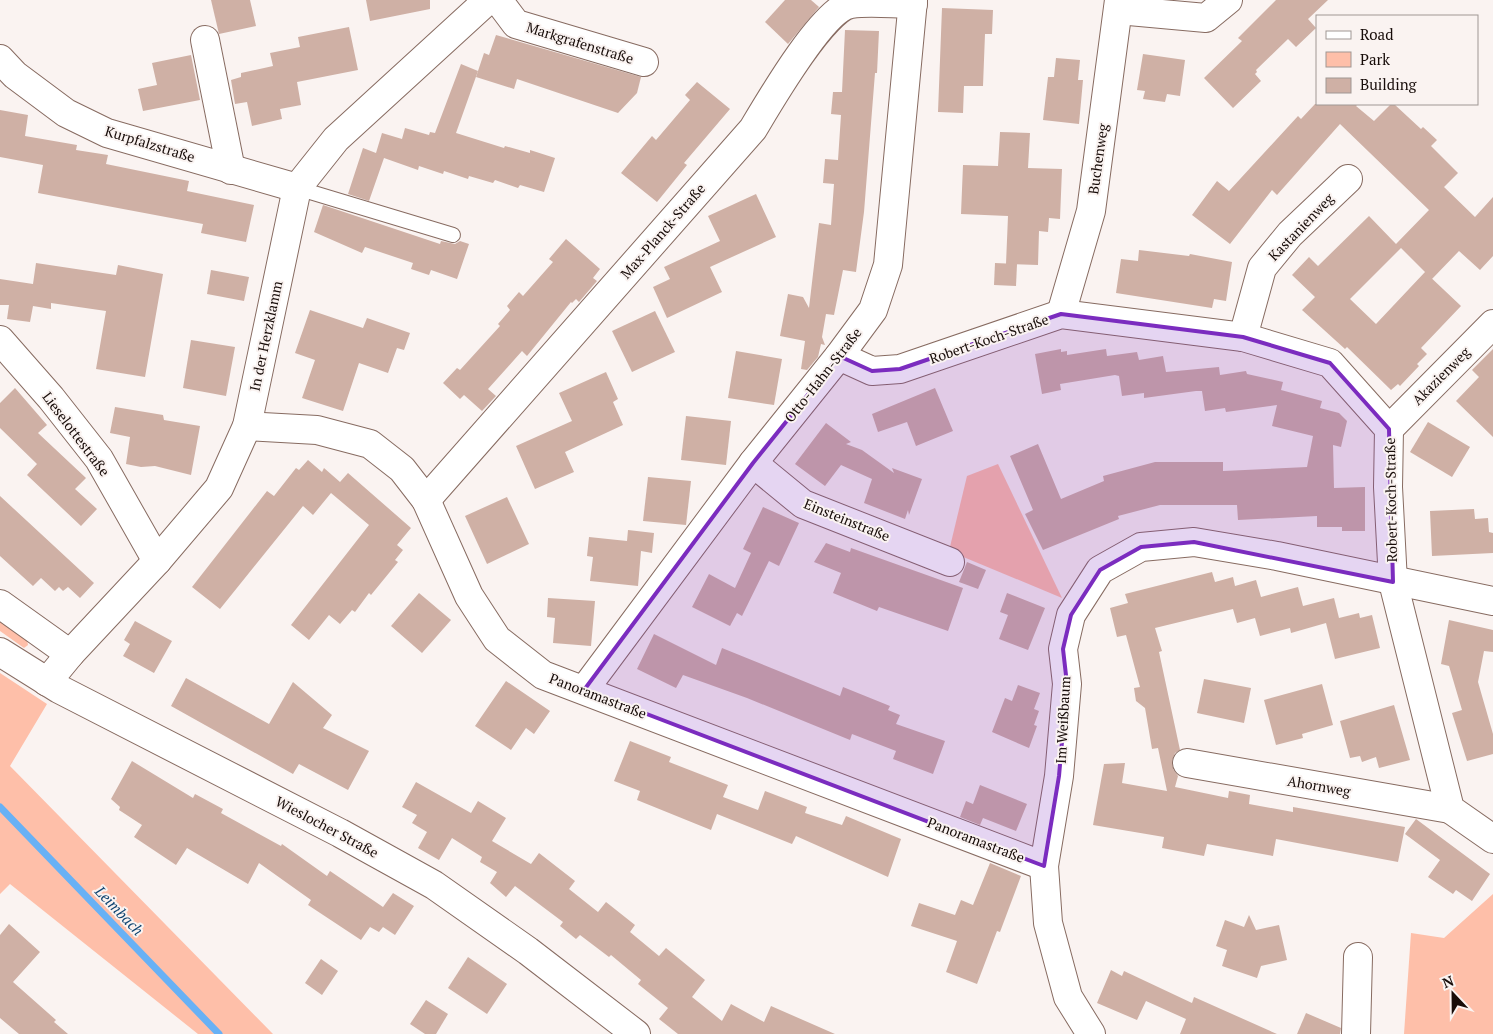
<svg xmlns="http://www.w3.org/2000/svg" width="1493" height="1034" viewBox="0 0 1493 1034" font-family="'PT Serif',serif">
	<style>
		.green { fill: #febfa9 }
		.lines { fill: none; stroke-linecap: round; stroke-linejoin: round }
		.stream { stroke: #68b1f5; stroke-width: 7 }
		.building { fill: #cfb0a5 }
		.service-casing { stroke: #876b61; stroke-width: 16 }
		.minor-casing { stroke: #876b61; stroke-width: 30 }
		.secondary-casing { stroke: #876b61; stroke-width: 30 }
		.service { stroke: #fff; stroke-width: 14 }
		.minor { stroke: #fff; stroke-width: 28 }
		.secondary { stroke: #fff; stroke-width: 28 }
		.marked { fill: #7b2cbf; fill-opacity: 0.2; stroke: #7b2cbf; stroke-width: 4; stroke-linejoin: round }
		.labels { text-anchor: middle; stroke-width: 4; stroke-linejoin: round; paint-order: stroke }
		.street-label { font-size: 14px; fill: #170c09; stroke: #faf3f1 }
		.water-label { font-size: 15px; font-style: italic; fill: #114672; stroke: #faf3f1 }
	</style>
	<rect width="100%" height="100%" fill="#faf3f1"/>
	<!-- green -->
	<g class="green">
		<polygon points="998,464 1062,598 949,551 967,476"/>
		<polygon points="0,621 27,640 28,645 24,648 0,631"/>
		<polygon points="0,673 47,704 10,766 273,1034 198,1034 10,884 0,894"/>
		<polygon points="1493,894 1493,1034 1404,1034 1411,933 1444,938"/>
	</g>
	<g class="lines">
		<!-- stream -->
		<polyline class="stream" points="0,807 219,1034"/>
	</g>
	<!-- building -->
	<g class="building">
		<polygon points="211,0 250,0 256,26 219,34"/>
		<polygon points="366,0 430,0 430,9 370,21"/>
		<polygon points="785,0 811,0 819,7 788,44 765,22"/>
		<polygon points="1276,0 1328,0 1308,19 1316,28 1296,47 1288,39 1256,70 1257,72 1255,74 1261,81 1233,108 1204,78 1242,41 1238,38"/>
		<polygon points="942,8 993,10 992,34 985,34 983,86 964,86 963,113 938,112"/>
		<polygon points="349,27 358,70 297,82 301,105 280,109 282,119 252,126 247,102 235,104 231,80 241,77 241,73 273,66 270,53 300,47 298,37"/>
		<polygon points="845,30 879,31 877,73 875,73 864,212 856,272 843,270 834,315 826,314 822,337 825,345 821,344 818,357 807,370 801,369 805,341 780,336 788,294 803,297 809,308 819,223 831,225 834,184 823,183 825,159 838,160 841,115 831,114 833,92 842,92"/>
		<polygon points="496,35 641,77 637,93 618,113 517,79 514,89 476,77 484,53 489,55"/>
		<polygon points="1143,54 1185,60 1180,96 1167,94 1165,102 1143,99 1145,91 1137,90"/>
		<polygon points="191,55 200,100 143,111 138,89 157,85 152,63"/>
		<polygon points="1056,58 1080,60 1078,80 1083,80 1079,124 1043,120 1048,77 1054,77"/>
		<polygon points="461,64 478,71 456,133 504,148 505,146 530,153 530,150 555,158 544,192 520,185 518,188 495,180 493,183 469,176 468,179 444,171 443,174 419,166 418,170 384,158 369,201 348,194 363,148 376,153 382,133 402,139 405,128 429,135 430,132 435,133"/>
		<polygon points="697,82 730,109 684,163 687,165 657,202 621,173 652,136 656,140 690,100 685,95"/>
		<polygon points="1315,104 1358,104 1356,106 1374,121 1391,104 1394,104 1421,129 1423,127 1437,140 1431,146 1458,173 1444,187 1475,217 1493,197 1493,256 1480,270 1459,251 1432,279 1401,248 1350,299 1376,324 1425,272 1461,306 1421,348 1427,354 1417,364 1419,366 1400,386 1398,384 1391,390 1347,347 1345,349 1302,310 1315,297 1292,275 1309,257 1318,266 1369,216 1396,244 1429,210 1340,124 1277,195 1272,190 1230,244 1192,215 1217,181 1229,191 1298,116 1301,119"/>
		<polygon points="0,110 28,115 25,136 77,145 76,150 108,155 106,164 189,181 187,191 254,205 246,242 201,233 203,224 38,193 43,165 0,157"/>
		<polygon points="1000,132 1030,133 1028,168 1062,169 1060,219 1049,218 1048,232 1039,231 1038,265 1006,264 1008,216 961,214 963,165 998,166"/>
		<polygon points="756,194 776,237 710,267 722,292 667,318 653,287 670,279 664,267 720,241 708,216"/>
		<polygon points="323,205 440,244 441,241 455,244 460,241 469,244 457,279 431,270 429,275 411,269 413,263 365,247 362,253 314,232"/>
		<polygon points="566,239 600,269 593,278 597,281 579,302 576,299 572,303 571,302 527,356 522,351 488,389 496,396 482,411 464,395 460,399 443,383 457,368 460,370 500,326 498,324 510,310 507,306 519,292 523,296 553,262 549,259"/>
		<polygon points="1139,250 1189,256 1190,254 1232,262 1226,301 1214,299 1212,308 1116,293 1121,259 1138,261"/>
		<polygon points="36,263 116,275 118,265 163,274 145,377 96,369 106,311 51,303 51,309 33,306 30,322 7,319 9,305 0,305 0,279 33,284"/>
		<polygon points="995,263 1017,264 1016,286 994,285"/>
		<polygon points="211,270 249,277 244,301 207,294"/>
		<polygon points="310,310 363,328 367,318 410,333 404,350 397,348 388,373 359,363 343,411 302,398 315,360 295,353"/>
		<polygon points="655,311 675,352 632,372 612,331"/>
		<polygon points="191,340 235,347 226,396 183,388"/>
		<polygon points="1061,349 1061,352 1067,351 1067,355 1106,349 1107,356 1137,352 1139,360 1163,356 1166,372 1219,367 1220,375 1246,371 1247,374 1283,382 1281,390 1322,401 1320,408 1339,413 1347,421 1341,447 1333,445 1334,488 1365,487 1365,531 1342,531 1342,527 1317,527 1317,516 1238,520 1237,505 1160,505 1118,516 1119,519 1043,550 1025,514 1033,510 1010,456 1038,444 1061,499 1104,481 1103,476 1155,462 1223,462 1223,471 1307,467 1313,436 1272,426 1277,405 1226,412 1225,408 1205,411 1202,391 1196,391 1144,398 1144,393 1122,396 1119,376 1115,375 1060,384 1061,390 1042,394 1035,354"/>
		<polygon points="1493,349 1493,437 1456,401 1479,377 1472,370"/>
		<polygon points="736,351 782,359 774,405 728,398"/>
		<polygon points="606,372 618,399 613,402 623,425 565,452 574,472 535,489 516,446 572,421 559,393"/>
		<polygon points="15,388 47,425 38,433 86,478 75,489 97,509 81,526 27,475 37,464 0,428 0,403"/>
		<polygon points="935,388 953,431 916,446 907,422 878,432 872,414"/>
		<polygon points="115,407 163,415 164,420 200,426 191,475 155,466 141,467 126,464 130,437 110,433"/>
		<polygon points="686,416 731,421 726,465 681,460"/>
		<polygon points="1428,422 1470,447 1452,477 1410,452"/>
		<polygon points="826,423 851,442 846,444 862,450 894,473 892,468 922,479 909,515 908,510 905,519 864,503 872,479 841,465 825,486 795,464"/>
		<polygon points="308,460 322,472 324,468 340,482 348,473 411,528 397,545 403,550 395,560 398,562 371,595 369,593 355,612 352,610 340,624 329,615 309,640 291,625 369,525 331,493 313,515 303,506 220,609 192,587 267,491 274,496 296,468 299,470"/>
		<polygon points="648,477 691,481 686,525 643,521"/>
		<polygon points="0,496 94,583 80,598 68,587 63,591 59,587 55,591 41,578 33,586 0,556"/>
		<polygon points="507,497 529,544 487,564 465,516"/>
		<polygon points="763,507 799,523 779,566 769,561 742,616 737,613 730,626 692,607 709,574 735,588 751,553 743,549"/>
		<polygon points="1474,509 1475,519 1488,518 1489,532 1493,533 1493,553 1432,556 1430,511"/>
		<polygon points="628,530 654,533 652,553 641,551 638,586 590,581 593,557 587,556 589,537 627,541"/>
		<polygon points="826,543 850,552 851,548 963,588 948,631 879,607 877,611 833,593 841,573 814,562"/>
		<polygon points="967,562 986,570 978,589 959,582"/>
		<polygon points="1212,572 1215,582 1233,577 1235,586 1256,580 1261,597 1298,587 1303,606 1334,598 1339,618 1359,613 1360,618 1372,615 1380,648 1335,659 1326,623 1291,633 1290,628 1260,636 1255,618 1237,623 1233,609 1155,628 1162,651 1159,652 1180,750 1175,753 1172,761 1173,769 1178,776 1175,787 1228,798 1229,791 1250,795 1249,804 1293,812 1293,807 1405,827 1398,862 1276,839 1273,856 1207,844 1204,856 1162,848 1164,837 1093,825 1104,764 1125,763 1122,783 1167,791 1158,748 1152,749 1145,708 1136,701 1134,688 1140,687 1126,635 1117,637 1110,608 1128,603 1125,594"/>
		<polygon points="419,593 451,620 422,653 391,626"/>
		<polygon points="1007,593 1045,608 1028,650 999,639 1008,615 1000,612"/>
		<polygon points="548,598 595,601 591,646 553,643 555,618 547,617"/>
		<polygon points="1449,620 1493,630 1493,652 1484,651 1478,682 1493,734 1493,754 1467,761 1452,713 1462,710 1449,666 1441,664"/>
		<polygon points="135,621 172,641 154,673 123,656 130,644 124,640"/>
		<polygon points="654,634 716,665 722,648 840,696 843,687 890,706 888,710 900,715 896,724 945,741 933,774 893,759 896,751 852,734 850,740 747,698 683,675 676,688 637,669"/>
		<polygon points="186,678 269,724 293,682 332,715 323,728 369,751 348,790 299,764 293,774 171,706"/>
		<polygon points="1204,679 1251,688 1244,723 1197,713"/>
		<polygon points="506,681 550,711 534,734 526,728 511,750 475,726"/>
		<polygon points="1322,684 1333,725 1302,734 1303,738 1276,745 1264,700"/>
		<polygon points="1018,685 1040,693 1034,709 1039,711 1034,725 1037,726 1029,748 992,732 1005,698 1012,701"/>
		<polygon points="1394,705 1410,760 1379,768 1376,757 1362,762 1360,756 1350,758 1340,721"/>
		<polygon points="630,741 671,757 669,762 728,785 723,797 758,810 765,791 807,807 805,813 842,825 846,816 901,839 888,877 796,836 792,844 717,814 711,830 637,800 640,791 614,781"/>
		<polygon points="132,761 193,798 195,794 223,809 221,813 281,846 282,844 327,876 330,871 383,907 393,893 414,906 395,935 383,927 379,932 370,927 361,940 308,905 311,900 259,863 248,884 187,848 176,865 134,837 142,825 119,810 120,807 111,799"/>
		<polygon points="416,782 471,813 478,801 506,818 492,841 531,864 539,853 575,881 569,889 598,912 606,902 635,925 630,932 659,956 666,948 705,980 692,997 722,1021 731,1004 764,1022 771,1006 835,1034 678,1034 659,1019 668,1008 638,984 641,980 611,955 609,957 580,935 576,939 560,926 563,922 515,886 506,897 490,883 497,872 480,862 482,857 452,838 439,860 418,848 427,832 412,823 417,815 402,807"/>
		<polygon points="980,785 1027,804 1016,831 983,818 980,825 960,817 966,801 973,804"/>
		<polygon points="1416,819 1490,874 1472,901 1456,890 1453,894 1428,877 1440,860 1405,834"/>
		<polygon points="990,863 1021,876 1000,932 997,931 977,984 946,972 957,941 911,926 919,903 955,915 961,900 973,905"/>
		<polygon points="1249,915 1256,930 1279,925 1287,960 1261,966 1257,978 1222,966 1227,950 1216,946 1225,920 1244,927"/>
		<polygon points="9,924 40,952 13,982 56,1020 54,1022 68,1034 19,1034 0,1018 0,935"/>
		<polygon points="468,957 507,984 487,1014 448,988"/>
		<polygon points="321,959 338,971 322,995 305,983"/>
		<polygon points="1111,970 1122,976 1124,971 1192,1003 1194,997 1277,1034 1180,1034 1186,1019 1146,1001 1137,1020 1097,1003"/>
		<polygon points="426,1000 448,1014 436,1034 425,1034 410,1024"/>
		<polygon points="1306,1013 1341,1028 1340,1034 1297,1034"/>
	</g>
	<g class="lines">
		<defs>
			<polyline id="service" points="297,188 453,235"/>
			<g id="minor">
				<polyline points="498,0 516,24 644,62"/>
				<polyline points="1118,10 1206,18 1228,0"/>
				<polyline points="205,40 231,170"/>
				<polyline points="0,59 15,75 66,113 107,133 297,188"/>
				<polyline points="1061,314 1091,211 1119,0"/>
				<polyline points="1243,337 1262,268 1290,234 1348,179"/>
				<polyline points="0,340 51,398 99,459 157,561"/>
				<polyline points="839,356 872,371 900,369 1061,314 1243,337 1330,363 1389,429 1388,487 1393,582 1450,809 1493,839"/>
				<polyline points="247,426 317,430 370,444 402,469 426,500 469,596 497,639 543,675 1044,866"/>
				<polyline points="1389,429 1493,324"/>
				<polyline points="753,463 803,504 950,562"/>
				<path d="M426 500 753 129C768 104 823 9 851 4 870 1 893 4 913 4"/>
				<polyline points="0,604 70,654"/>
				<polyline points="47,682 70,654 157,561 219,488 247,426 297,188 336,139 488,0"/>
				<polyline points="584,690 753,463 839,356 873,310 888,265 913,0"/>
				<polyline points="1187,763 1450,809"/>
				<polyline points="1091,1034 1068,997 1048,923 1044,866 1059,776 1067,684 1063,649 1071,615 1100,570 1141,547 1194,542 1277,556 1493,601"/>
				<polyline points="1356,1034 1358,957"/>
			</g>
			<polyline id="secondary" points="0,652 59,689 340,833 434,885 528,951 636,1034"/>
		</defs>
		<!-- service casing -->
		<use href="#service" class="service-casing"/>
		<!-- minor casing -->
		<use href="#minor" class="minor-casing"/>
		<!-- secondary casing -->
		<use href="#secondary" class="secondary-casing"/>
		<!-- service -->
		<use href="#service" class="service"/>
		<!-- minor -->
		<use href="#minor" class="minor"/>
		<!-- secondary -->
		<use href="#secondary" class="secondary"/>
	</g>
	<!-- marked area -->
	<path class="marked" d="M1061 314 1243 337 1330 363 1389 429 1393 582 1194 542 1141 547 1100 570 1071 615 1063 649 1067 684 1059 776 1044 866 584 690 753 463 839 356 872 371 900 369Z"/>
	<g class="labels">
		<!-- street labels -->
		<g class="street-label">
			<text transform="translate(580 43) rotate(17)" y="5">Markgrafenstraße</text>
			<text transform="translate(150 144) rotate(17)" y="5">Kurpfalzstraße</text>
			<text transform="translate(1098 159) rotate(-82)" y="5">Buchenweg</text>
			<text transform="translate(1301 227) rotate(-46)" y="5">Kastanienweg</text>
			<text transform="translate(663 231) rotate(-49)" y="5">Max-Planck-Straße</text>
			<text transform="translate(266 336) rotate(-78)" y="5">In der Herzklamm</text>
			<text transform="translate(989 339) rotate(-19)" y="5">Robert-Koch-Straße</text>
			<text transform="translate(823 375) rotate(-52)" y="5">Otto-Hahn-Straße</text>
			<text transform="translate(1441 376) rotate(-45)" y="5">Akazienweg</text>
			<text transform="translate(76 434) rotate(53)" y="5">Lieselottestraße</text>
			<text transform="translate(1391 500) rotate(-91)" y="5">Robert-Koch-Straße</text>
			<text transform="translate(847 520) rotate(22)" y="5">Einsteinstraße</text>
			<text transform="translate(598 696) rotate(21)" y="5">Panoramastraße</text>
			<text transform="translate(1063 720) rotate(-87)" y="5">Im Weißbaum</text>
			<text transform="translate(1319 786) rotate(10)" y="5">Ahornweg</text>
			<text transform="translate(327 827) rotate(28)" y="5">Wieslocher Straße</text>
			<text transform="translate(976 840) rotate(21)" y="5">Panoramastraße</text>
		</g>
		<!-- water labels -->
		<g class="water-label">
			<text transform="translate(119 911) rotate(46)" y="5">Leimbach</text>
		</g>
	</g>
	<!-- legend -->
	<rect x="1316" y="15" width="162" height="90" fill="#faf3f1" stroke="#9f9794"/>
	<rect x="1326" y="31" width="25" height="8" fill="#ffffff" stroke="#9f9794"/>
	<text x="1360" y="40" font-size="15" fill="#170c09">Road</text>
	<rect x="1326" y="52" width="25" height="15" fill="#febfa9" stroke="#9f9794"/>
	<text x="1360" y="65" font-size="15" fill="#170c09">Park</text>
	<rect x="1326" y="78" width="25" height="15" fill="#cfb0a5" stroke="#9f9794"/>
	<text x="1360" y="90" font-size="15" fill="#170c09">Building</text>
	<!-- north arrow -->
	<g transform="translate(1453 994) rotate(338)" stroke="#faf3f1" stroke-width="4" paint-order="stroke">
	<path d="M0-4L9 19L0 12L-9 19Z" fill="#170c09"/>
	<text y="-8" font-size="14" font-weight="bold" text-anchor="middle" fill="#170c09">N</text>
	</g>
</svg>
